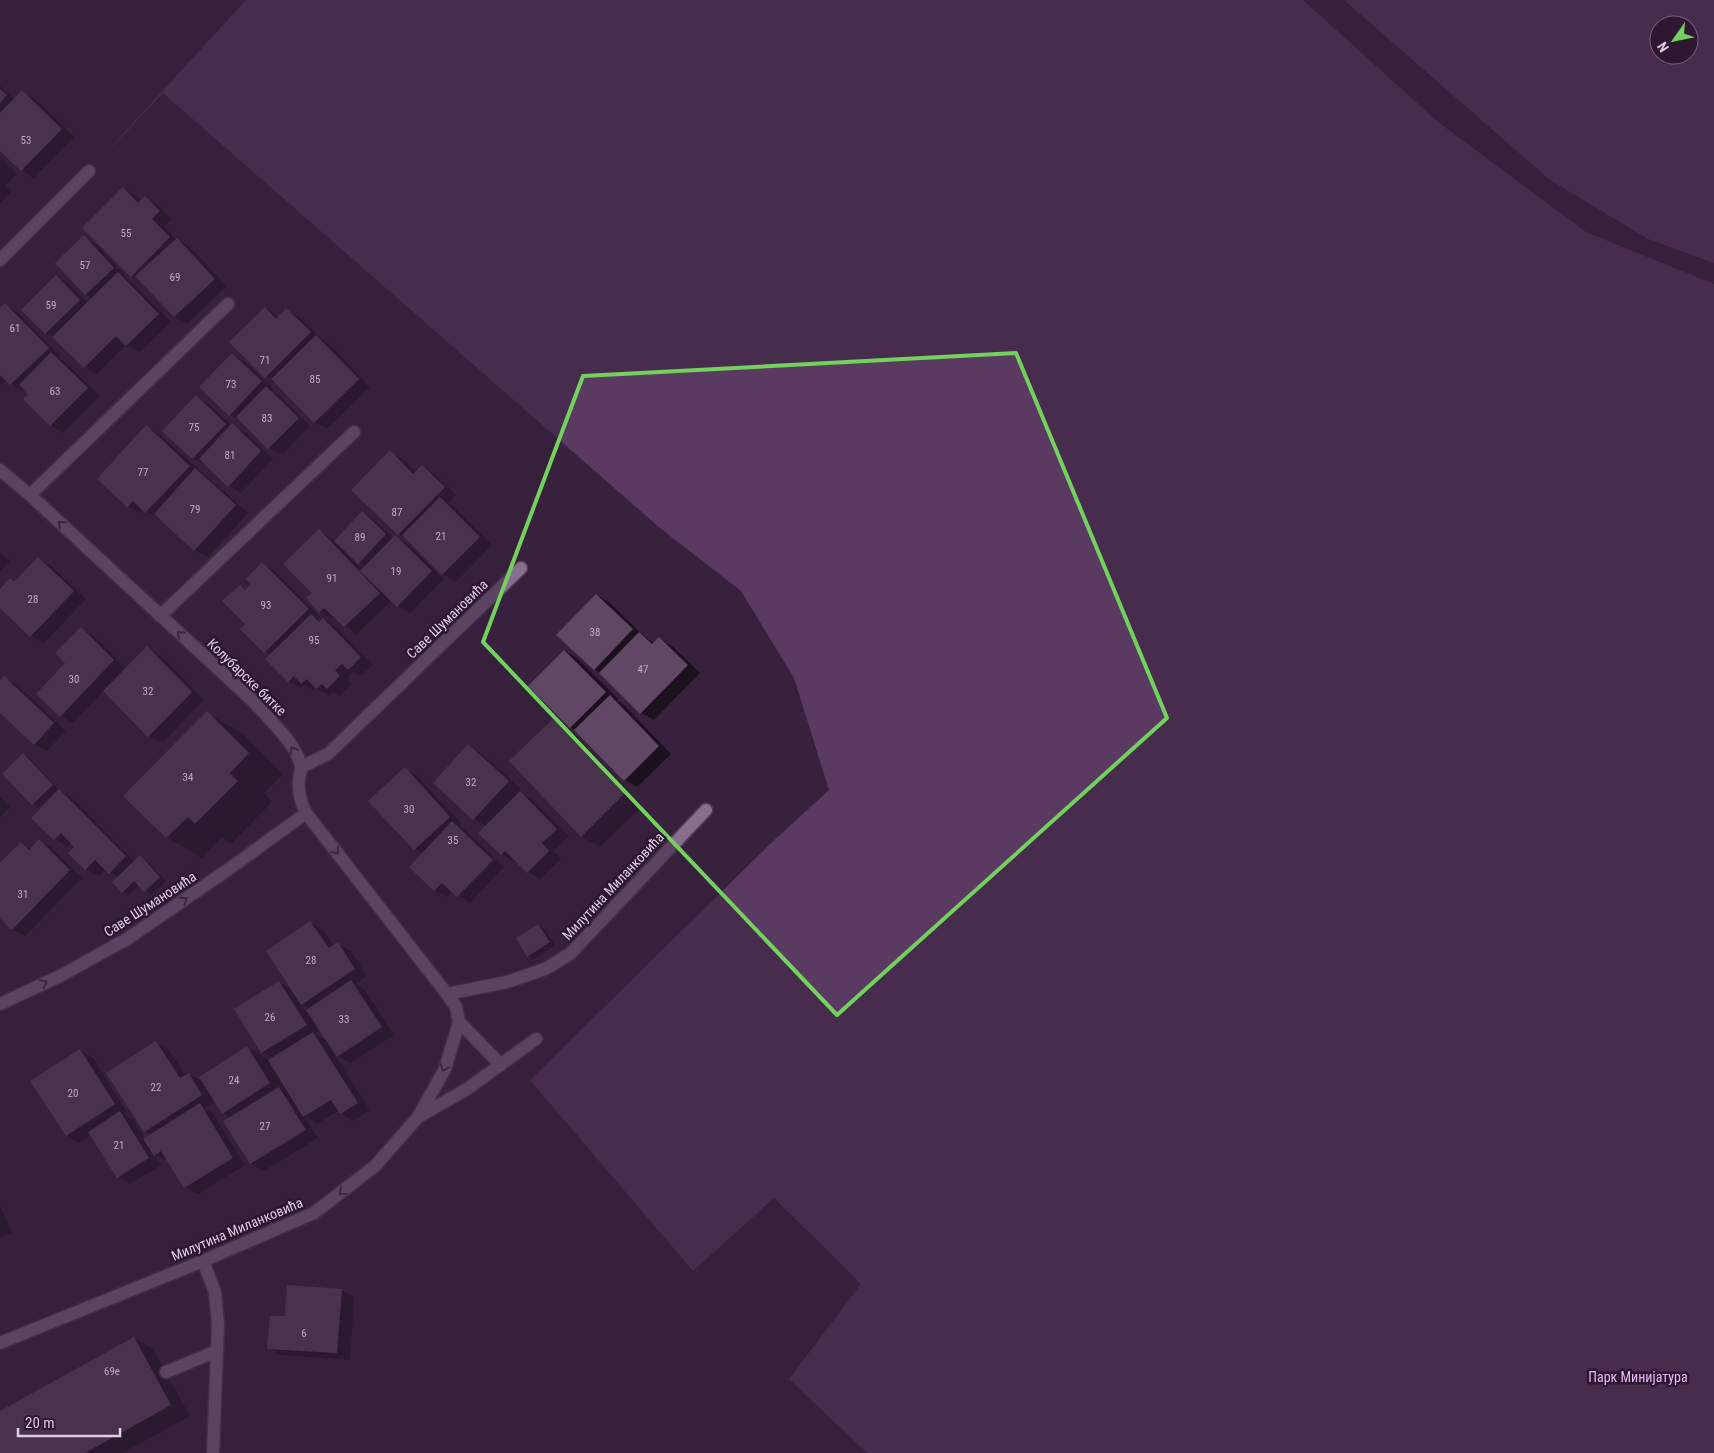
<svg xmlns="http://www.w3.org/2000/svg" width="1714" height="1453" viewBox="0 0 1714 1453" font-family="'Roboto Condensed',sans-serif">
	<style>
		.green { fill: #5b3a62; fill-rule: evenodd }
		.shadow { fill: #0007; fill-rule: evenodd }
		.building { fill: #604865 }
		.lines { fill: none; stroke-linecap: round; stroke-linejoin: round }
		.service-casing { stroke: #503d54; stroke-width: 15 }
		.minor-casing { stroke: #503d54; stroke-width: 15 }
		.service { stroke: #886f8e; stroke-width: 12 }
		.minor { stroke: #886f8e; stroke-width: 12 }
		.oneway { stroke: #442d49 }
		.marked { fill: none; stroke: #72d25d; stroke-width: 4; stroke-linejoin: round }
		.labels { text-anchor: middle; stroke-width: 5; stroke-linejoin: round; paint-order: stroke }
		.number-label { font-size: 11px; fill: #beaec2 }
		.street-label { font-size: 14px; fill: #ded0e1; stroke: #2d1732 }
		.park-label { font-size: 14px; fill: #edb4fa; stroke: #2d1732 }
	</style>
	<rect width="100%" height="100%" fill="#37213c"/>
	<!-- green -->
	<g class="green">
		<polygon points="246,0 1303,0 1438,122 1586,232 1714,284 1714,1453 867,1453 789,1379 861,1284 774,1198 693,1271 530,1080 769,845 829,790 794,678 741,591 660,528 163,93 89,171"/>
		<path d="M1344 0H1714V263L1648 239 1550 180ZM1659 25H1689V55H1659Z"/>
	</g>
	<!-- shadow -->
	<g class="shadow">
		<polygon points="0,86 15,100 23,92 35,99 74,137 34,178 22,170 0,149"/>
		<polygon points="0,157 17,174 6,185 12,191 0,204"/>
		<polygon points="124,189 136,196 141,201 145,198 158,205 171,219 164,227 176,239 189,246 227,286 187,324 175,316 144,283 131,276 104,248 102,250 126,276 125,277 131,281 171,322 140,352 126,345 97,374 84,367 58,340 46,333 57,277 69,284 88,303 93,299 86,294 57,263 85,237 101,247"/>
		<polygon points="6,305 18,312 60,356 59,358 64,361 100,396 63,433 51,425 25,399 30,394 25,389 23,392 7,380 2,385 0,383 0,310"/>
		<polygon points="265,308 279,317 286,310 299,317 323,340 329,344 370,387 327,429 315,422 278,385 266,377 231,342"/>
		<polygon points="233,354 245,362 274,389 272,391 279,395 310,426 282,455 269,448 243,422 230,415"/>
		<polygon points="196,396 209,404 231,425 245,432 273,459 241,493 229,486 206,464 205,465 192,458"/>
		<polygon points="147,427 159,434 248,513 208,557 195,550 160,518 159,519 144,510 140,513 128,506"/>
		<polygon points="390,452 403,459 416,472 422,467 435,474 456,495 448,503 453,506 492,545 456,582 443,574 408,540 399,534"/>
		<path d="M362 512 374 520 394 538 395 537 408 544 444 579 410 613 397 606 392 600 357 634 345 626 335 617 333 619 320 612 313 593 319 531 335 541ZM352 556 366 567 363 570 351 558Z"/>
		<polygon points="0,552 10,561 0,572"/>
		<polygon points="38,558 51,566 86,599 44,643 31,636 0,607 0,590 10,580 15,583"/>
		<polygon points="263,564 275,571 320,617 318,619 322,621 324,619 336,627 373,665 361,676 353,672 347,678 352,684 340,696 333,692 329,695 317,688 315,690 305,685 301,688 288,681 271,655 265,652 247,624 240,586 247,590 253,584"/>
		<polygon points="597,595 609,602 645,637 655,644 660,639 672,646 700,673 654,720 641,713 600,673 594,669"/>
		<polygon points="81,629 94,636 127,669 147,648 160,655 204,700 162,743 149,736 104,691 73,723 60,716 67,663"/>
		<polygon points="565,651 577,658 618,699 617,701 623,704 671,754 637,787 624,780 577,731 570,727"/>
		<polygon points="4,678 17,685 66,731 47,751 34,744 0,711 0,682"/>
		<polygon points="207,713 242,733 283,774 264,793 272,802 231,844 221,838 202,858 167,837"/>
		<polygon points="553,721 572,732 642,806 600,847 581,836"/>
		<polygon points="468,746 481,753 521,789 518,792 533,800 569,836 554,851 561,859 540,879 528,872 516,860 514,862 501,854 486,826 474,819 434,783"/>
		<polygon points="23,754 29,758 58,789 57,790 72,798 135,862 140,857 146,860 166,881 151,895 140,885 129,895 123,892 118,878 106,869 99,876 86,869 76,847 72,843 67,847 55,839 33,818 57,793 55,792 39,807 33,804"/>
		<polygon points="405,769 417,776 462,824 460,827 465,830 504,867 470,903 453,891 447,897 434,890 423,853 415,849"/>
		<polygon points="0,797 10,807 0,817"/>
		<polygon points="39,841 52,848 82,878 25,936 12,929 0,917 0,865 21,843 31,849"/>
		<path d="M310 922 323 930 334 946 338 944 351 951 367 976 356 984 364 989 394 1035 350 1063 335 1055 370 1110 353 1121 341 1113 339 1110 317 1124 304 1116 318 1138 264 1171 251 1164 225 1122 231 1118 223 1113 216 1102 205 1108 212 1112 245 1165 198 1194 185 1187 169 1161 155 1155 161 1165 130 1184 118 1177 91 1135 79 1143 67 1135 80 1050 93 1058 127 1112 124 1114 133 1120 145 1139 151 1135 145 1131 156 1042 169 1050 186 1076 189 1074 204 1083 247 1047 270 1060 273 1058 262 1052 280 982 293 990ZM301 1003 310 1009 306 1012ZM318 1026 328 1041 315 1034 319 1032 316 1027Z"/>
		<polygon points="538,925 544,929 555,945 534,959 528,956"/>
		<polygon points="0,1205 12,1233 0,1238"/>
		<polygon points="341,1290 354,1297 350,1360 281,1355 269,1348 286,1318"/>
		<polygon points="134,1338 153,1349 190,1416 123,1453 0,1453 0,1412"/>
	</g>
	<!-- building -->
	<g class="building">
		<polygon points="0,89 7,95 0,103"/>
		<polygon points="22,90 62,129 21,171 0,151 0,113"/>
		<polygon points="123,187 138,203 145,196 160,211 152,219 170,237 131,277 82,228"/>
		<polygon points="84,235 114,268 85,295 55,263"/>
		<polygon points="177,238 215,279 174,317 135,276"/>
		<polygon points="118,272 159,314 126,346 116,336 84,368 52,337"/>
		<polygon points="56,275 80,300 45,334 21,310"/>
		<polygon points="5,303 49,348 10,385 0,375 0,308"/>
		<polygon points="265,307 276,319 286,308 311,332 265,378 229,342"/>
		<polygon points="316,335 359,379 314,423 271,379"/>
		<polygon points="51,352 88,388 50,426 23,399 28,394 19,385"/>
		<polygon points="232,353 262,381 229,416 199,387"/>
		<polygon points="266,386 299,418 268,449 236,417"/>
		<polygon points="196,395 226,424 192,459 162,431"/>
		<polygon points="232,423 261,451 228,487 199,459"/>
		<polygon points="146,425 190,466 145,513 133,501 127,507 97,479"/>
		<polygon points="390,450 413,474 422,465 445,487 398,535 351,490"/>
		<polygon points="195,468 236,505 194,551 154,514"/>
		<polygon points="440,497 480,537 442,575 402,535"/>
		<polygon points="362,511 386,534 358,564 334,541"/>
		<polygon points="319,529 380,593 344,627 324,608 319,613 306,598 312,593 283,564"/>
		<polygon points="395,535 432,571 397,607 360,571"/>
		<polygon points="38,557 74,591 30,637 0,608 0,589 10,578 14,582"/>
		<polygon points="262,562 309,609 264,653 240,629 245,624 222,601 240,585 245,590 251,584 246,579"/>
		<polygon points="596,594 633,629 594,670 556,635"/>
		<polygon points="311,614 319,622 323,618 361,657 348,670 342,664 335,670 340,676 327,689 322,684 316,689 307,679 301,684 294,676 288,682 265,659"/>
		<polygon points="81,627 114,660 60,717 36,694 65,663 55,653"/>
		<polygon points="639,632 652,644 659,637 688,665 640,714 599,673"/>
		<polygon points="147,646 192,692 148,737 103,691"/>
		<polygon points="564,650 606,692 570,728 528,686"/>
		<polygon points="4,676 54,723 34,745 0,713 0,681"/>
		<polygon points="610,695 659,746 624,781 574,730"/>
		<polygon points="207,711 249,753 230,773 238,781 195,824 188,817 166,838 123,796"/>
		<polygon points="553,719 624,794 581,837 509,761"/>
		<polygon points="468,744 509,781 473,820 433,783"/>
		<polygon points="23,753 53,785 32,805 2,774"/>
		<polygon points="405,767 450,817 414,850 368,801"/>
		<polygon points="59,789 126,856 109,874 95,860 85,870 68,853 74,847 61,833 54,840 31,818"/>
		<polygon points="520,791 557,829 542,843 549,851 527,873 505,851 501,855 478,833"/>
		<polygon points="452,821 493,860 457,897 442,883 434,891 409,867"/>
		<polygon points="39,839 70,870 12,930 0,918 0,863 21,842 29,850"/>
		<polygon points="140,855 160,877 144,892 134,881 122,893 112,882"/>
		<polygon points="310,921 329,948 338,942 355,969 301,1005 266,951"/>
		<polygon points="538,924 550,942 527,957 516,938"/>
		<polygon points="351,980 382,1027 337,1057 306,1010"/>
		<polygon points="279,981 307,1025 261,1053 234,1009"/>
		<polygon points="313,1032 358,1103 340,1114 331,1100 303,1117 268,1060"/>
		<polygon points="156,1041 180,1078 189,1073 202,1095 144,1132 106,1073"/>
		<polygon points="247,1046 270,1083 222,1114 199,1077"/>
		<polygon points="80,1049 115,1104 66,1136 30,1081"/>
		<polygon points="279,1087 306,1130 250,1164 223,1121"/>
		<polygon points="200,1103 233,1158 184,1188 161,1151 154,1156 143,1139"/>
		<polygon points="120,1111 149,1158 117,1178 88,1132"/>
		<polygon points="287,1285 342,1289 337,1353 267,1349 270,1316 285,1316"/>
		<polygon points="134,1337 171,1405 85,1453 0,1453 0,1411"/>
	</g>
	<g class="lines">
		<defs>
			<g id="service">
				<polyline points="459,1022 501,1065"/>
				<polyline points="418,1117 467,1089 536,1039"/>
				<polyline points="166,1372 217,1351"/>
			</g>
			<g id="minor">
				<polyline points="0,260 89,171"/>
				<path d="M0 470 30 495 253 701C267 717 298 745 301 767 301 771 300 775 299 779 298 792 300 801 306 813L447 994 456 1007 459 1022 445 1069 418 1117 375 1166 314 1213 203 1261 0 1343"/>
				<polyline points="30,495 228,304"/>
				<polyline points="160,616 354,432"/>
				<polyline points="301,767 328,754 521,568"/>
				<polyline points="447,994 507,982 545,969 570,954 706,810"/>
				<polyline points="0,1004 60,976 127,939 229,869 306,813"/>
				<polyline points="203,1261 215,1292 218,1324 213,1453"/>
			</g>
		</defs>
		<!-- service casing -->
		<use href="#service" class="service-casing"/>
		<!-- minor casing -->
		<use href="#minor" class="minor-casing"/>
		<!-- service -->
		<use href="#service" class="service"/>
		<!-- minor -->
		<use href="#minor" class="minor"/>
	</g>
	<!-- one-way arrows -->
	<defs><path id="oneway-chevron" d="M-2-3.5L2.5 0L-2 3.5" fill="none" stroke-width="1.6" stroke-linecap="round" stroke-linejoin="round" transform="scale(1.25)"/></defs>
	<g class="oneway">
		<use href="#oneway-chevron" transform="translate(61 524) rotate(-137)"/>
		<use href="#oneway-chevron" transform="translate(180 634) rotate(-138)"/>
		<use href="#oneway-chevron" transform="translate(293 750) rotate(-120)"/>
		<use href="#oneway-chevron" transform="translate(336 851) rotate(52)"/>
		<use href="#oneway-chevron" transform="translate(184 900) rotate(-34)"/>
		<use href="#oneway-chevron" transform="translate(44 983) rotate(-25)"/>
		<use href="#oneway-chevron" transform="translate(444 1068) rotate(113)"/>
		<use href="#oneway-chevron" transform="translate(342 1192) rotate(142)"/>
	</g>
	<!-- marked area -->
	<path d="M0 0H1714V1453H0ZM1016 353 1167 718 837 1015 483 642 583 376Z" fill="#37213c" fill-opacity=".55" fill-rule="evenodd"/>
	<path class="marked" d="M1016 353 1167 718 837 1015 483 642 583 376Z"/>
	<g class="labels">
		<!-- number labels -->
		<g class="number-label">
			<text x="26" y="144">53</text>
			<text x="126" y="237">55</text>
			<text x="85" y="269">57</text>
			<text x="175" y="281">69</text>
			<text x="51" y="309">59</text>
			<text x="15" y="332">61</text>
			<text x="265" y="364">71</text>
			<text x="315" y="383">85</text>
			<text x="231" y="388">73</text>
			<text x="55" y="395">63</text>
			<text x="267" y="422">83</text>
			<text x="194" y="431">75</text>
			<text x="230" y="459">81</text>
			<text x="143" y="476">77</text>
			<text x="195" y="513">79</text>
			<text x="397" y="516">87</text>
			<text x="441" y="540">21</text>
			<text x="360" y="541">89</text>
			<text x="396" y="575">19</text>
			<text x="332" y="582">91</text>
			<text x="33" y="603">28</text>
			<text x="266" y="609">93</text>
			<text x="595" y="636">38</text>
			<text x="314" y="644">95</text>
			<text x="643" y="673">47</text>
			<text x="74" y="683">30</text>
			<text x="148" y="695">32</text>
			<text x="188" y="781">34</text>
			<text x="471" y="786">32</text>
			<text x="409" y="813">30</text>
			<text x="453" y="844">35</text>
			<text x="23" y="898">31</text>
			<text x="311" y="964">28</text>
			<text x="270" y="1021">26</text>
			<text x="344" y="1023">33</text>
			<text x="234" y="1084">24</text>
			<text x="156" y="1091">22</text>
			<text x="73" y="1097">20</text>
			<text x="265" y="1130">27</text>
			<text x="119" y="1149">21</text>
			<text x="304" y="1337">6</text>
			<text x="112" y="1375">69e</text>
		</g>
		<!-- street labels -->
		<g class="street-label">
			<text transform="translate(447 619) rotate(-44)" y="5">Саве Шумановића</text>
			<text transform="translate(247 677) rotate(44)" y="5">Колубарске битке</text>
			<text transform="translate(613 886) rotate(-47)" y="5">Милутина Миланковића</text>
			<text transform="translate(150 904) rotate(-33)" y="5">Саве Шумановића</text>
			<text transform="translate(237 1229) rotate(-23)" y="5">Милутина Миланковића</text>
		</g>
		<!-- park labels -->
		<g class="park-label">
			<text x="1638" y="1382">Парк Минијатура</text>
		</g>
	</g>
	<!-- north arrow -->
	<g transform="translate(1674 40) rotate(237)"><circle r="24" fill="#2d1732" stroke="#746178"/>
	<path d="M0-4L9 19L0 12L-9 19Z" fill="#72d25d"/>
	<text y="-8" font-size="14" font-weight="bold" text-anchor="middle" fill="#ded0e1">N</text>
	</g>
	<!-- scale -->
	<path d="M18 1428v8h102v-8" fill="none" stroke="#ded0e1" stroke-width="2.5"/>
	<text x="25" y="1428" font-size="15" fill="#ded0e1" stroke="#2d1732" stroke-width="4" paint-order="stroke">20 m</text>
</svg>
